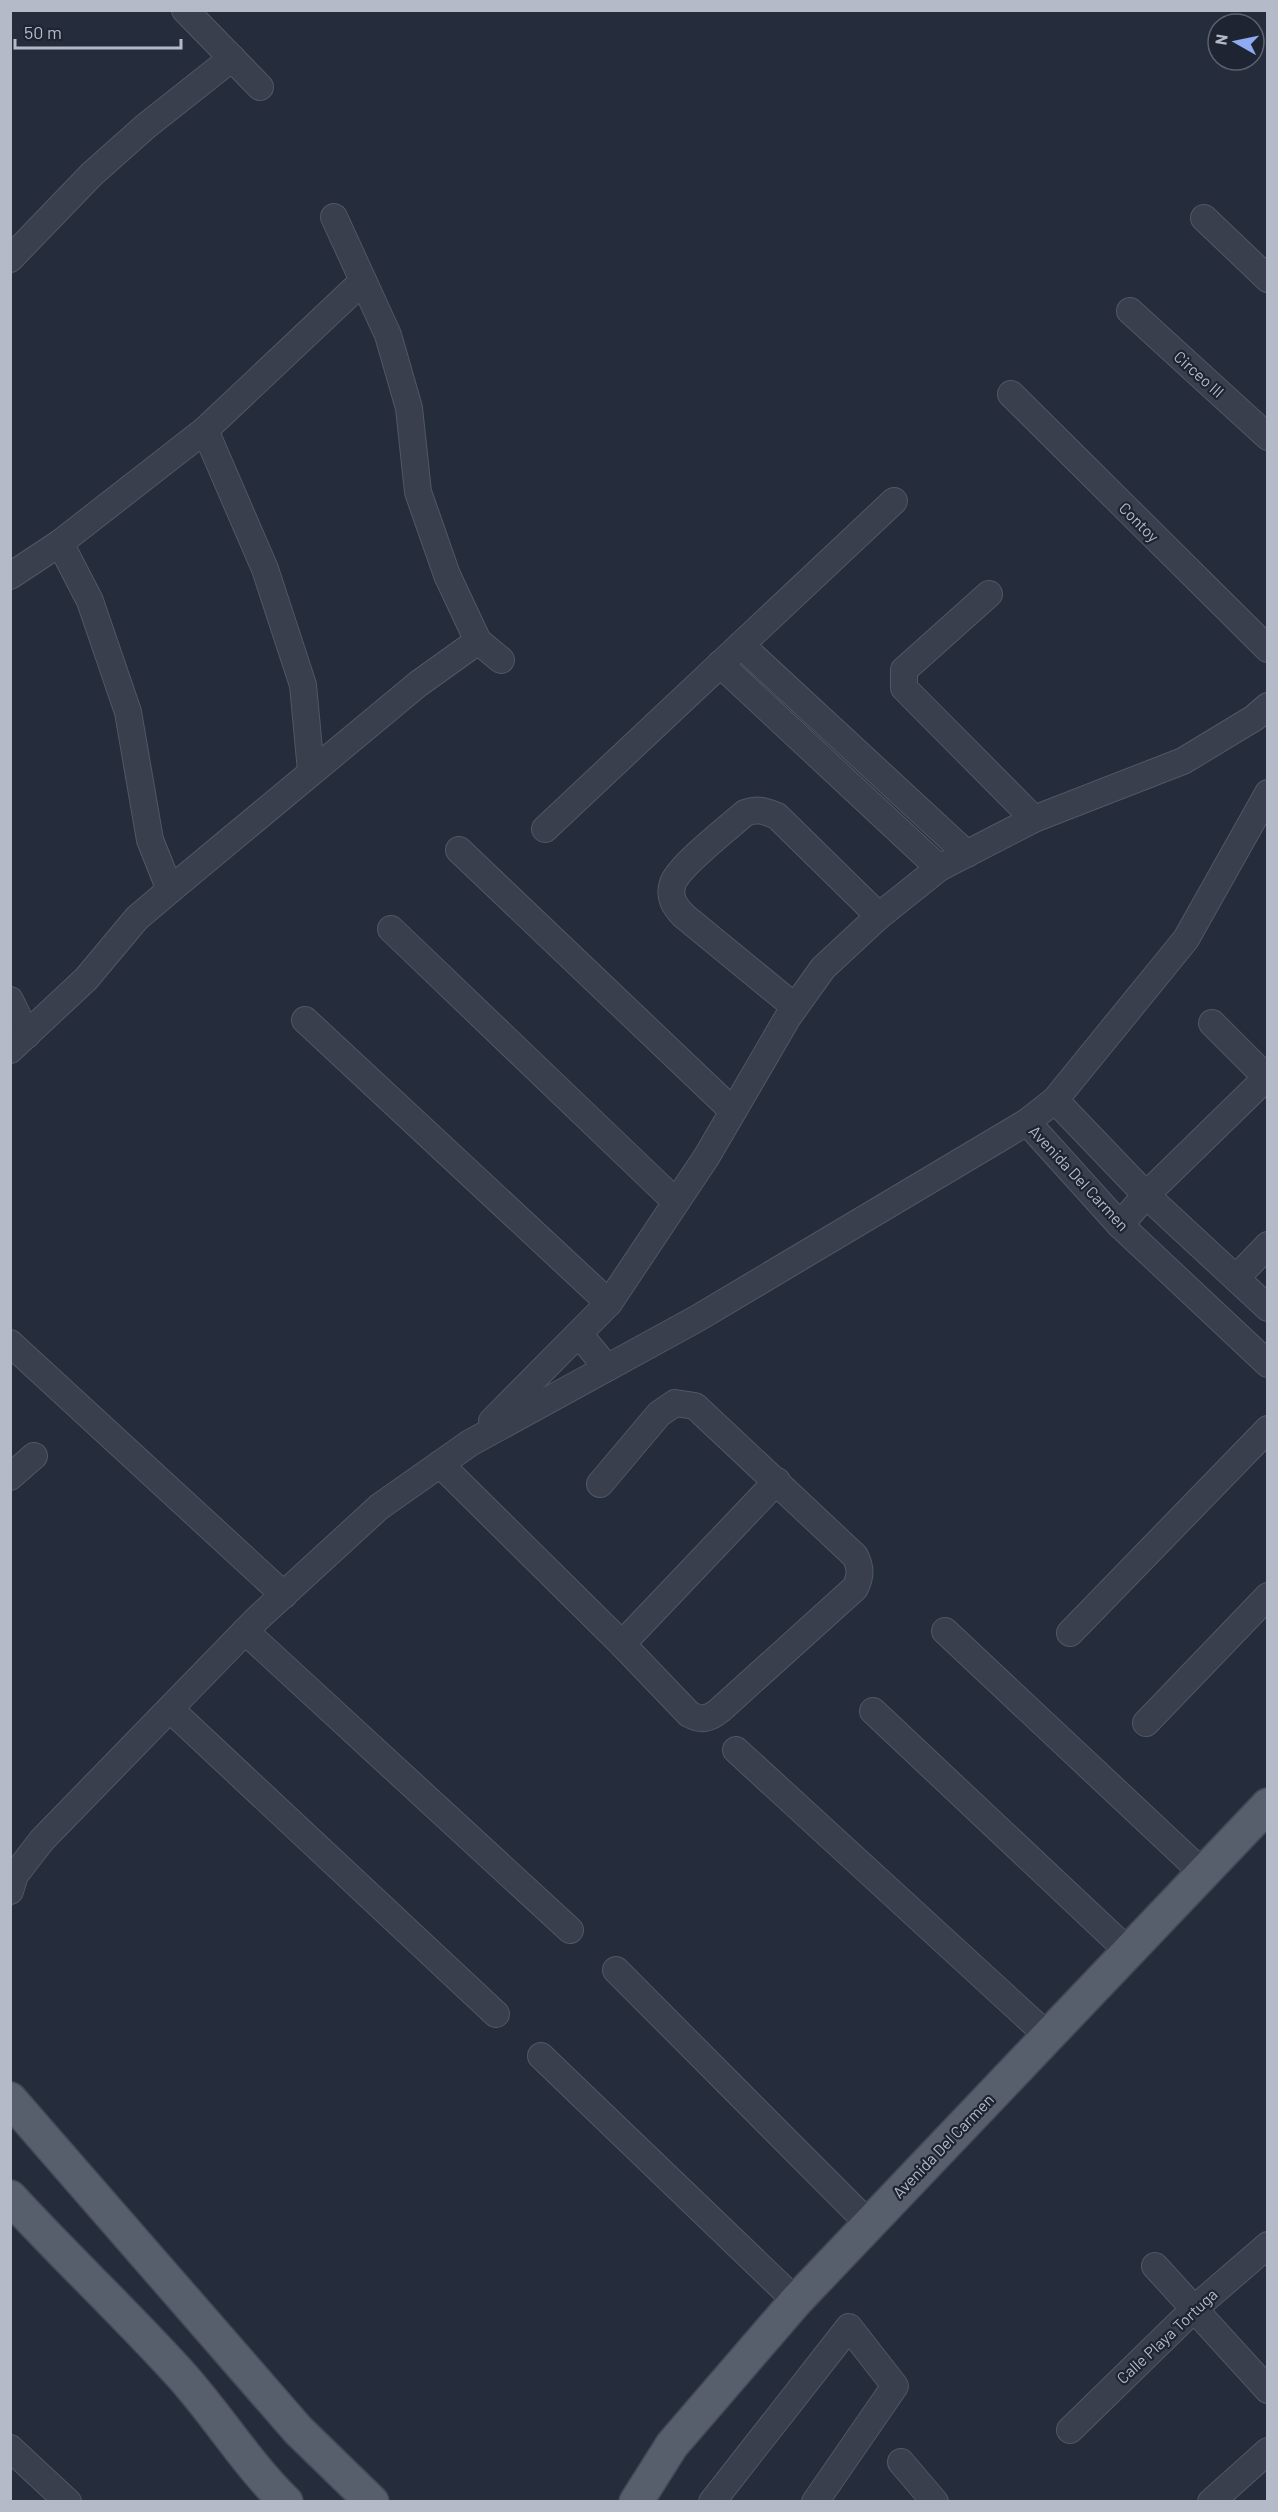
<svg xmlns="http://www.w3.org/2000/svg" width="1278" height="2512" viewBox="0 0 1278 2512" font-family="Barlow,sans-serif">
	<style>
		.lines { fill: none; stroke-linecap: round; stroke-linejoin: round }
		.minor-casing { stroke: #515764; stroke-width: 28 }
		.major-casing { stroke: #424855; stroke-width: 36 }
		.minor { stroke: #393f4c; stroke-width: 26 }
		.major { stroke: #575e6c; stroke-width: 33 }
		.labels { text-anchor: middle; stroke-width: 4.5; stroke-linejoin: round; paint-order: stroke }
		.street-label { font-size: 16px; fill: #b5bac8; stroke: #1e2431 }
	</style>
	<rect width="100%" height="100%" fill="#252c3c"/>
	<g class="lines">
		<defs>
			<g id="minor">
				<polyline points="185,10 260,87"/>
				<polyline points="334,217 388,335 409,408 418,492 447,575 478,641 501,660"/>
				<polyline points="1204,218 1268,279"/>
				<polyline points="10,259 92,174 146,126 232,58"/>
				<polyline points="1130,311 1268,437"/>
				<polyline points="1011,394 1268,649"/>
				<polyline points="205,430 265,569 303,685 311,771"/>
				<polyline points="60,543 90,601 128,712 150,840 170,890"/>
				<polyline points="10,576 60,543 205,430 363,281"/>
				<polyline points="989,594 904,670 904,688 1034,819"/>
				<polyline points="741,645 967,854"/>
				<polyline points="720,664 939,868"/>
				<polyline points="545,829 894,501"/>
				<polyline points="459,850 733,1111"/>
				<polyline points="391,929 676,1202"/>
				<polyline points="10,1000 27,1035"/>
				<path d="M795 1007 684 916C675 907 668 897 673 883 679 866 729 827 745 813 757 808 765 811 777 816L879 916"/>
				<polyline points="305,1020 609,1303"/>
				<polyline points="1212,1023 1266,1077"/>
				<polyline points="10,1050 86,979 137,918 170,890 418,684 478,641"/>
				<polyline points="1055,1100 1146,1195 1268,1308"/>
				<polyline points="1027,1122 1120,1225 1268,1364"/>
				<polyline points="1120,1225 1146,1195 1268,1076"/>
				<polyline points="1236,1278 1268,1245"/>
				<polyline points="579,1334 607,1368"/>
				<polyline points="10,1343 284,1595"/>
				<polyline points="492,1421 609,1303 707,1156 788,1017 823,968 879,916 939,868 1034,819 1183,761 1254,718 1268,706"/>
				<path d="M440 1464 622 1644 689 1714C702 1721 709 1719 720 1710L855 1588C861 1576 861 1568 855 1556L695 1406 675 1403 659 1414 600 1484"/>
				<polyline points="10,1477 34,1456"/>
				<polyline points="245,1631 570,1930"/>
				<polyline points="945,1631 1203,1873"/>
				<polyline points="1070,1633 1268,1429"/>
				<polyline points="622,1644 777,1481"/>
				<polyline points="170,1709 496,2014"/>
				<polyline points="873,1711 1128,1951"/>
				<polyline points="1146,1723 1268,1596"/>
				<polyline points="736,1750 1048,2036"/>
				<polyline points="10,1891 15,1875 42,1840 257,1619 379,1507 470,1443 698,1318 1027,1122 1055,1100 1186,939 1268,793"/>
				<polyline points="616,1970 869,2224"/>
				<polyline points="541,2056 796,2301"/>
				<polyline points="1155,2266 1268,2390"/>
				<polyline points="1070,2430 1194,2309 1268,2245"/>
				<polyline points="10,2448 68,2502"/>
				<polyline points="901,2462 935,2502"/>
				<polyline points="712,2502 849,2327 895,2386 815,2502"/>
				<polyline points="1211,2502 1268,2451"/>
			</g>
			<g id="major">
				<polyline points="10,2099 298,2430 372,2502"/>
				<path d="M10 2197C66 2258 126 2314 181 2375 218 2416 246 2463 286 2502"/>
				<polyline points="636,2502 672,2445 796,2301 1268,1805"/>
			</g>
		</defs>
		<!-- minor casing -->
		<use href="#minor" class="minor-casing"/>
		<!-- major casing -->
		<use href="#major" class="major-casing"/>
		<!-- minor -->
		<use href="#minor" class="minor"/>
		<!-- major -->
		<use href="#major" class="major"/>
	</g>
	<g class="labels">
		<!-- street labels -->
		<g class="street-label">
			<text transform="translate(1199 374) rotate(42)" y="6">Circeo III</text>
			<text transform="translate(1139 522) rotate(45)" y="6">Contoy</text>
			<text transform="translate(1079 1178) rotate(47)" y="6">Avenida Del Carmen</text>
			<text transform="translate(943 2146) rotate(-46)" y="6">Avenida Del Carmen</text>
			<text transform="translate(1167 2336) rotate(-43)" y="6">Calle Playa Tortuga</text>
		</g>
	</g>
	<!-- border -->
	<rect width="1278" height="2512" fill="none" stroke="#b5bac8" stroke-width="24"/>
	<!-- north arrow -->
	<g transform="translate(1236 42) rotate(279)"><circle r="28" fill="#1e2431" stroke="#5a606d" stroke-width="1.5"/>
	<path d="M0-4.5L10 22L0 15L-10 22Z" fill="#8fabf2"/>
	<text y="-9" font-size="16" font-weight="bold" text-anchor="middle" fill="#b5bac8">N</text>
	</g>
	<!-- scale -->
	<path d="M15 39v9h166v-9" fill="none" stroke="#b5bac8" stroke-width="3"/>
	<text x="24" y="39" font-size="18" fill="#b5bac8" stroke="#1e2431" stroke-width="4.5" paint-order="stroke">50 m</text>
</svg>
